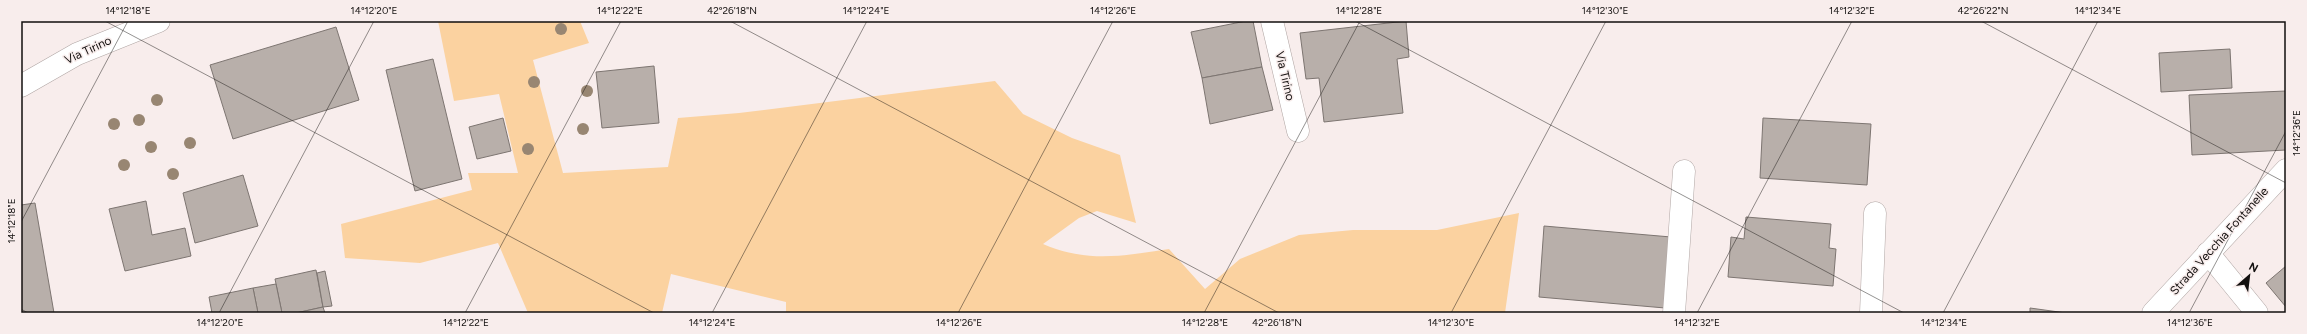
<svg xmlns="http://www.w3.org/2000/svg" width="2307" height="334" viewBox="0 0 2307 334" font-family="Figtree,sans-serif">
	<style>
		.green { fill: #fbd2a0 }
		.building { fill: #b8afaa; stroke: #7d7571 }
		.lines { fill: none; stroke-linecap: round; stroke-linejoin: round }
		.minor-casing { stroke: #b0a6a4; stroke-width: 23 }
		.minor { stroke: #fff; stroke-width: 22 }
		.tree { fill: #988672 }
		.ticks { fill: none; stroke: #120f0e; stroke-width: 1; stroke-opacity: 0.45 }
		.labels { text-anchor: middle; stroke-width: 3; stroke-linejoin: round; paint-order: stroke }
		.street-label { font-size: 12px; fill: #120f0e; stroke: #f8edec }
		.neatline { fill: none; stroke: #120f0e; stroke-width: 1.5 }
		.ticks-label { font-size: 10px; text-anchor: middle; fill: #120f0e }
	</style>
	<rect width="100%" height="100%" fill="#f8edec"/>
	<!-- green -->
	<path class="green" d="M438 21H580L589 43 533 60 563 173 668 167 678 118 739 113 995 81 1023 114 1072 138 1120 155 1136 223 1097 211 1079 218 1043 244C1087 263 1123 256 1169 249L1205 289 1240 259 1299 235 1353 230H1437L1519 213 1505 313H786V302L671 274 662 313H528L498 243 420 263 345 258 341 224 472 190 468 173H518L499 94 454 101Z"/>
	<!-- building -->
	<g class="building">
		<polygon points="1246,21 1253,21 1262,67 1202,78 1191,32"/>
		<polygon points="1406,21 1409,57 1397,59 1403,113 1324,122 1319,78 1306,79 1300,33"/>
		<polygon points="336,27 359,100 233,139 210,65"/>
		<polygon points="2230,49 2232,88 2161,92 2159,53"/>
		<polygon points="433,59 462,179 415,191 386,70"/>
		<polygon points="654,66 659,123 602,128 596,72"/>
		<polygon points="1262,67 1273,110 1210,124 1202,78"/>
		<polygon points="2286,91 2286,150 2192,155 2189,95"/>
		<polygon points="503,118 511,151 477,159 469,127"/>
		<polygon points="1763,118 1871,124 1867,185 1760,178"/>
		<polygon points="243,175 258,226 195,243 183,193"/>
		<polygon points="146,201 152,235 185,228 191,256 125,271 109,209"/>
		<polygon points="35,203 54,313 21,313 21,205"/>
		<polygon points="1746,217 1831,224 1829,248 1836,249 1833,286 1728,277 1731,237 1744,239"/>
		<polygon points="1544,226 1671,237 1665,308 1539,297"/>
		<polygon points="2286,266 2286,307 2266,283"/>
		<polygon points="316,270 323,307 296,313 282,313 275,279"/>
		<polygon points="325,271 332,306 323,307 317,273"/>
		<polygon points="276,284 282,313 258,313 253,288"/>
		<polygon points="253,288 258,313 212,313 209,297"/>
		<polygon points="323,307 325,313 296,313"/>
		<polygon points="2030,308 2066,313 2030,313"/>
	</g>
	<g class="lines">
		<defs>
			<g id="minor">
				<polyline points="1272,21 1298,131"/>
				<polyline points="21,86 77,54 159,21"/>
				<polyline points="2208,253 2257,313"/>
				<polyline points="1674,313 1684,171"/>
				<polyline points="1871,313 1875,213"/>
				<polyline points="2153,313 2286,170"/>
			</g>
		</defs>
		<!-- minor casing -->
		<use href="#minor" class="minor-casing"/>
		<!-- minor -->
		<use href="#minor" class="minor"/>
	</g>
	<!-- trees -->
	<g class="tree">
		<circle cx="561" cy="29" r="6"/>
		<circle cx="534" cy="82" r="6"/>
		<circle cx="587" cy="91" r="6"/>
		<circle cx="157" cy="100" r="6"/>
		<circle cx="139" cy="120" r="6"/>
		<circle cx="114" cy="124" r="6"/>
		<circle cx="583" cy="129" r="6"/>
		<circle cx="190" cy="143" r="6"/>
		<circle cx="151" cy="147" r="6"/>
		<circle cx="528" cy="149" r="6"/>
		<circle cx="124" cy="165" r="6"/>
		<circle cx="173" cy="174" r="6"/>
	</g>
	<!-- ticks -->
	<path class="ticks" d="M105 21 654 313M730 21 1279 313M1355 21 1904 313M1981 21 2286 183M21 222 128 21M21 309 28 313M219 313 374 21M465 313 621 21M712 313 867 21M958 313 1113 21M1204 313 1360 21M1451 313 1606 21M1697 313 1852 21M1943 313 2098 21M2189 313 2286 131"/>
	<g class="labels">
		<!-- street labels -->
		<g class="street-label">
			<text transform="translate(88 50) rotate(-25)" y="4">Via Tirino</text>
			<text transform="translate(1285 76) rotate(77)" y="4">Via Tirino</text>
			<text transform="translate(2219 241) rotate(-48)" y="4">Strada Vecchia Fontanelle</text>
		</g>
	</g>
	<!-- border -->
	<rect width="2307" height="334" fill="none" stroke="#f8edec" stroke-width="44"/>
	<!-- north arrow -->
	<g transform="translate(2249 276) rotate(28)" stroke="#f8edec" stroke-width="3" paint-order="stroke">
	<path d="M0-3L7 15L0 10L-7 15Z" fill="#120f0e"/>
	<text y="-6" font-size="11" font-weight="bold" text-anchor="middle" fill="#120f0e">N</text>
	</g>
	<rect x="22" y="22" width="2263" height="290" class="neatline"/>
	<g class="ticks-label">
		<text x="128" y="14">14°12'18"E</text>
		<text x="374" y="14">14°12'20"E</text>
		<text x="620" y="14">14°12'22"E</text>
		<text x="732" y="14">42°26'18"N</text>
		<text x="866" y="14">14°12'24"E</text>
		<text x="1113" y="14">14°12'26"E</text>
		<text x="1359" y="14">14°12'28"E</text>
		<text x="1605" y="14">14°12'30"E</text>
		<text x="1852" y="14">14°12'32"E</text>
		<text x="1983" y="14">42°26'22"N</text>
		<text x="2098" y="14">14°12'34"E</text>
		<text transform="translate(2296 133) rotate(-90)" y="4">14°12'36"E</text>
		<text transform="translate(11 221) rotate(-90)" y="4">14°12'18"E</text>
		<text x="220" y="326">14°12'20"E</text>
		<text x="466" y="326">14°12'22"E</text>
		<text x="712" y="326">14°12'24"E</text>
		<text x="959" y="326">14°12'26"E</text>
		<text x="1205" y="326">14°12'28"E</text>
		<text x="1277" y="326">42°26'18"N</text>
		<text x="1451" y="326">14°12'30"E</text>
		<text x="1697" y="326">14°12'32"E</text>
		<text x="1944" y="326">14°12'34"E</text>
		<text x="2190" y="326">14°12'36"E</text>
	</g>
</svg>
